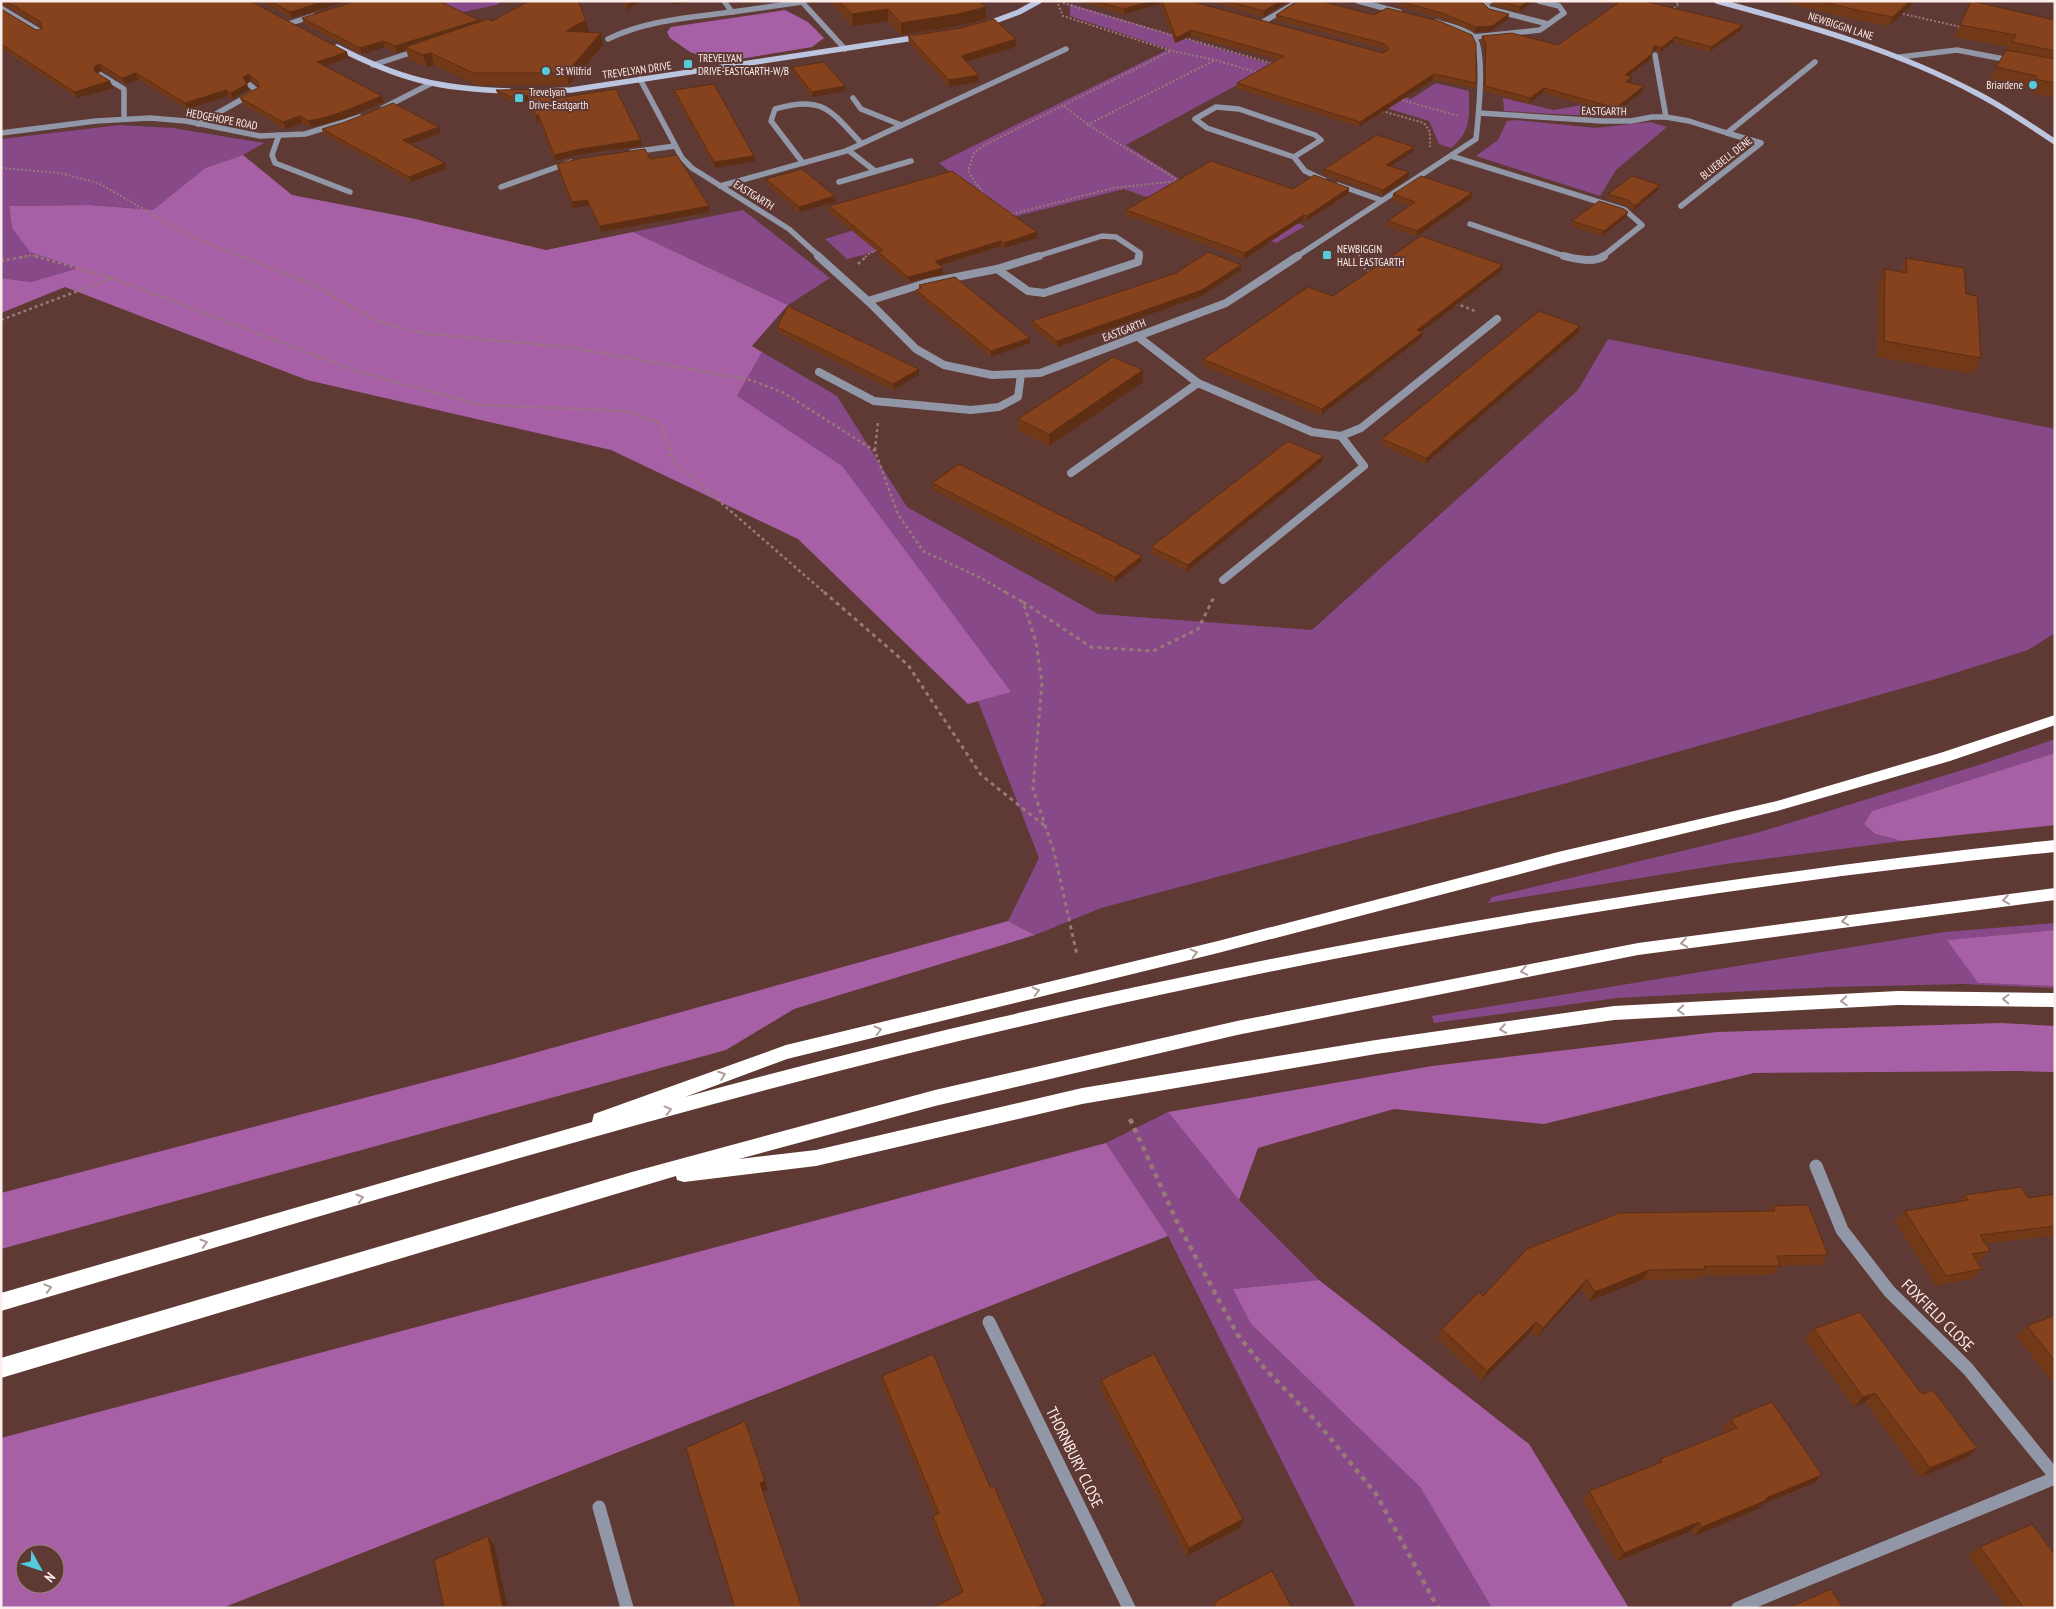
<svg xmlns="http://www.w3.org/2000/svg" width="2056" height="1609" viewBox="0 0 2056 1609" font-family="'PT Sans Narrow',sans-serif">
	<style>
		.green { fill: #874987 }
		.forest { fill: #a760a6; fill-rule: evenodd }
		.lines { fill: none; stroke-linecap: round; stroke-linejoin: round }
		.path-far3 { stroke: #977a76; stroke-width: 2; stroke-dasharray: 2 2; stroke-linecap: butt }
		.path-far2 { stroke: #977a76; stroke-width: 2.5; stroke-dasharray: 3 3; stroke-linecap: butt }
		.path-far1 { stroke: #977a76; stroke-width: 3; stroke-dasharray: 4 4; stroke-linecap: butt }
		.path { stroke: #977a76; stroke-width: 4.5; stroke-dasharray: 5 5; stroke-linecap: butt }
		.lane-far1 { stroke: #9197a7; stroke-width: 5.5 }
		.lane { stroke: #9197a7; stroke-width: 8 }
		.street-far2 { stroke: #9197a7; stroke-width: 5.5 }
		.street-far1 { stroke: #9197a7; stroke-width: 8 }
		.street { stroke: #9197a7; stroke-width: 13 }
		.secondary { stroke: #bbc5df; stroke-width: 5.5 }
		.highway { fill: #fff; fill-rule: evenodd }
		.wall { fill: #723918 }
		.shaded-wall { fill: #5d2e14 }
		.building { fill: #85421c; stroke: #5d2e14 }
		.oneway { stroke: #af9c9a }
		.poi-dot { fill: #53cbdb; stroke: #5f3934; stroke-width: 2 }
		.labels { text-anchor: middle; stroke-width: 4; stroke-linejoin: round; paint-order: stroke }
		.far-street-label { font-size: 11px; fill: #fcedeb; stroke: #5f3934 }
		.far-poi-label { font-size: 11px; fill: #fcedeb; stroke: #5f3934; text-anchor: start }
		.near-street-label { font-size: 16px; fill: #fcedeb; stroke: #5f3934 }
	</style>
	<rect width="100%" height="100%" fill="#5f3934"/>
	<!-- green -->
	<g class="green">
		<polygon points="434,1 504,1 496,5 459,13"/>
		<path d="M1070 4 1274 65 1411 99 1436 83 1469 91C1469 116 1472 131 1451 148L1439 144 1429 121 1263 71 1126 145 1181 180 1305 226 1276 243 1124 189 847 259 825 239 976 192 939 163 1169 49 1070 16Z"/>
		<polygon points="1503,98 1554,110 1582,105 1621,115 1607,117 1504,111"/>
		<polygon points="1516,120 1596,128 1650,122 1667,127 1616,170 1600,196 1476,156 1498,140 1507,121"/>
		<polygon points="120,125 173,128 264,143 243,155 205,168 153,210 90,205 9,206 12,228 80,268 31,282 1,278 1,139"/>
		<polygon points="743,210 830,278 788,305 633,232"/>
		<polygon points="1608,339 2055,429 2055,633 2028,650 1939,678 1567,783 1101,908 1035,935 1008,921 1039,858 978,701 1010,692 737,396 762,352 837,396 907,507 1098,614 1312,630 1578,390"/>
		<polygon points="2055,739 2055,753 1872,811 1864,824 1875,834 1902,841 1726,864 1488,903 1492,897 1760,832 1982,764"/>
		<polygon points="2055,923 2055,930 1948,940 1978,983 2055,986 2055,988 1964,984 1829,987 1617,998 1434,1023 1432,1016 1944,932"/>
		<polygon points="1168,1112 1239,1200 1319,1280 1234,1289 1251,1324 1420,1487 1492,1608 1356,1608 1168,1236 1106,1143"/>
	</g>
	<!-- forest -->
	<g class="forest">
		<polygon points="785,10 808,22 824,38 812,47 734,60 713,60 690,52 670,38 667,32 671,27"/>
		<polygon points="243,155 292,195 411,218 546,250 633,232 788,305 752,346 762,352 737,396 842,466 1011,692 968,704 798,539 611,450 307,380 65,287 1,313 1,278 31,282 79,268 30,252 12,228 9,206 90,205 153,210 205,168"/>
		<polygon points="2055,753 2055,825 1902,841 1875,834 1864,824 1872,811"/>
		<polygon points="1008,921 1035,935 794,1009 726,1050 1,1249 1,1193 498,1063"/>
		<polygon points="2055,930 2055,986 1978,983 1947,940"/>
		<polygon points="2001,1023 2055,1026 2055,1072 2017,1071 1754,1073 1544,1124 1394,1109 1258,1148 1239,1200 1168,1112 1432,1066 1717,1032"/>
		<path d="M1106 1143 1168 1236 222 1608H1V1438ZM25 1554H55V1584H25Z"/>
		<polygon points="1319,1280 1529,1444 1629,1608 1492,1608 1420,1487 1251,1324 1233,1289"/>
	</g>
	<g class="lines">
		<!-- path-far3 -->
		<g class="path-far3">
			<polyline points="1063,3 1175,36"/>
			<polyline points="1058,4 1063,16 1172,51 1215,60 1259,73"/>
			<polyline points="1671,11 1679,4 1674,1"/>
			<polyline points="1899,13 1961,27"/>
			<polyline points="1181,37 1274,64"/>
			<polyline points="1398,99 1459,116"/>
			<path d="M1064 106C1100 136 1142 156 1180 182"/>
			<polyline points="1382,111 1424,123 1430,132 1430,147"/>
			<polyline points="1087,125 1215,60"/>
			<polyline points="1,168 60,173 98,183 192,237 243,257"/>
			<polyline points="985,196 968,171 974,153 983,146 1171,51"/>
			<polyline points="1008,215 1113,188 1178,181"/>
			<polyline points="1346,246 1357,251 1360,257"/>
			<polyline points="21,257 32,255 39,257"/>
			<polyline points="865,257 878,248"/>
		</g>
		<!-- path-far2 -->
		<g class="path-far2">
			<polyline points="35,256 112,278 359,372 481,405 627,411 661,424 673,461 825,593"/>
			<polyline points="240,256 310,283 377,321 421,333 574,348 751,380 784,393 875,451 898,514 923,551 981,578 1007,593"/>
			<polyline points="1359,256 1366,271 1372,273"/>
			<polyline points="1,261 28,256"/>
			<polyline points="858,264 867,256"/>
			<polyline points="1455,303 1475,311"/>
			<polyline points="1,320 112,278"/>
			<polyline points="875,450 878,422"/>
		</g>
		<!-- path-far1 -->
		<g class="path-far1">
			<polyline points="824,592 908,665 981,775 1045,826"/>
			<polyline points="1005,592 1023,602 1036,642 1042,683 1033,789 1054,852 1077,955"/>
			<polyline points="1023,602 1091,647 1153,651 1198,629 1214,597"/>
		</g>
		<!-- path -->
		<polyline class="path" points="1130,1119 1179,1226 1237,1334 1265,1369 1316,1421 1376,1494 1438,1608"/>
		<!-- lane-far1 -->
		<g class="lane-far1">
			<polyline points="801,1 845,49"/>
			<polyline points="1490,1 1484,4 1490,9 1548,24"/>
			<polyline points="1,8 41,32"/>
			<polyline points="291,23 313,16"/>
			<polyline points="1474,37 1540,30 1564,13 1559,6 1539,1"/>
			<path d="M608 39C647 20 689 18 732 12"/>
			<polyline points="101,75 124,89 124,118"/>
			<polyline points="198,124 257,91 250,85"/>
			<polyline points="279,135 272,155 275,163 350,192"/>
			<polyline points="848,150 875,171"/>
			<polyline points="632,152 675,146"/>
			<polyline points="1451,156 1625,210 1642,225 1602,257"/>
			<polyline points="839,182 911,161"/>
			<polyline points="501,187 571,162"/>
			<polyline points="1470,224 1567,257"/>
		</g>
		<!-- lane -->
		<g class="lane">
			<path d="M1564 256C1574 259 1595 263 1604 256"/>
			<polyline points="1137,336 1198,383 1312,432 1341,436 1361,428 1497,319"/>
			<polyline points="819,372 874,401 971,410 999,407 1018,397 1021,374"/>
			<polyline points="1071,473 1198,383"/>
			<polyline points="1223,580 1364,466 1341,436"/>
		</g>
		<!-- street-far2 -->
		<g class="street-far2">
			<polyline points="724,1 732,12 802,2"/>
			<polyline points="1358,1 1399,12"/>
			<polyline points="1263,22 1299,1"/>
			<polyline points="1655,55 1666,117"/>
			<polyline points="1900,57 1957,50 2014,61"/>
			<polyline points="373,65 419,50"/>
			<polyline points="640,79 682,158 692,168 789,229 820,257"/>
			<polyline points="853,98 861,109 901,125"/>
			<polygon points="1216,107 1239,109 1315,135 1321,140 1294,157 1207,128 1195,119"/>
			<polyline points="383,108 430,84"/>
			<polyline points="1479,113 1602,121 1631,121 1652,117 1666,117 1689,121 1727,133"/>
			<polyline points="1,133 96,121 150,118 186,121 260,136 305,134 360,117"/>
			<polyline points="1294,157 1305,171 1324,180"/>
			<path d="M803 163 771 121 775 109C823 95 830 110 861 143"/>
			<polyline points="1338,185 1381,200"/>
			<polyline points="720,186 846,151 1066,49"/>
			<polyline points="1681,206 1761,143 1727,133 1815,62"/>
			<polyline points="1035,257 1102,236 1116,237 1140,253 1139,257"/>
			<path d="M1296 257 1476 139C1478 121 1486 47 1473 36 1463 28 1449 26 1437 22"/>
		</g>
		<!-- street-far1 -->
		<g class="street-far1">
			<polyline points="818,256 870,303 916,349 944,365 992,375 1040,373 1226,303 1298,256"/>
			<polyline points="997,269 1028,291 1044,293 1138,262 1139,256"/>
			<polyline points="997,269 1039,256"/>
			<polyline points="868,301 926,283 997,269"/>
		</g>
		<!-- street -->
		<g class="street">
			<polyline points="1816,1166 1842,1230 1889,1291 1968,1369 2055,1476"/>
			<polyline points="989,1322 1129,1608"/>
			<polyline points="599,1507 627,1608"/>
			<polyline points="1738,1608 2055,1478"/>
		</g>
		<!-- secondary -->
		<g class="secondary">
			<path d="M1717 1C1806 25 1896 50 1978 94 2005 108 2030 125 2055 142"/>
			<polyline points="984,25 1019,12 1039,1"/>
			<path d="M337 47C399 79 439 89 509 91"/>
			<polyline points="546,91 571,90 920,37"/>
		</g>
		<!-- highway -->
		<g class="highway">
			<path d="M2055 715V725L1950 761 1777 811 1558 864 1218 953 787 1059 685 1097C980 1016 1280 952 1582 903 1739 878 1897 856 2055 840V852C1667 890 1276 962 898 1056 596 1131 299 1223 1 1311V1293L592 1122 594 1114 786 1045 1218 941 1558 852 1777 801 1940 753Z"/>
			<polygon points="2055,888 2055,900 1638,955 1237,1035 935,1106 739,1159 816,1150 1082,1088 1376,1040 1614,1006 1898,991 2055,993 2055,1007 1898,1005 1614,1020 1376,1054 1082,1104 816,1166 684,1182 677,1180 676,1176 1,1378 1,1358 632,1172 935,1090 1237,1021 1638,943"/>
		</g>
	</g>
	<!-- wall -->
	<g class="wall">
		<polygon points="1,1 250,1 349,58 325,66 384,102 344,119 321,125 311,127 302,123 285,129 243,104 240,98 259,87 251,81 246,83 249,90 233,99 228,96 187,109 139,80 125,84 102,70 97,72 97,73 110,81 113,88 77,98 1,48 1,9 36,30 42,29 42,27 3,4 1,4"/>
		<polygon points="261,1 348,1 292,18"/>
		<polygon points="623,1 642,1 627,10"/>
		<polygon points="829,1 979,1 986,7 986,19 958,26 901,35 888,21 853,26"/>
		<polygon points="1077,1 1190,1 1383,53 1386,51 1384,49 1276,20 1276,15 1297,1 1476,83 1475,88 1433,80 1359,127 1236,88 1237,83 1278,60 1191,36 1175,43 1160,4 1124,14"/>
		<polygon points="1207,1 1289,1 1263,17"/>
		<polygon points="1398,1 1482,2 1489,9 1508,19 1491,31 1475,32 1441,18 1397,6"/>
		<polygon points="1493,1 1534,1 1519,12 1493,5"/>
		<polygon points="1602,1 1644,1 1741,30 1709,52 1674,42 1659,53 1656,50 1653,51 1651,59 1629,76 1631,82 1630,83 1644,86 1642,92 1615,113 1543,93 1529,103 1484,91 1485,48 1481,41 1482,36 1558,45 1617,5"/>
		<polygon points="1777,1 1916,1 1889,26 1862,21"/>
		<polygon points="302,18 480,22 492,21 589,32 587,32 601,33 603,45 569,85 476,85 434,65 427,67 409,59 406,50 397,53 385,47 362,54 304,24"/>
		<polygon points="2055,20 2055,98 2029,93 2031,89 1990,80 1996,67 2009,47 1954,37 1960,25"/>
		<polygon points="908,36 1016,39 1016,47 967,62 979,82 949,87 909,43"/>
		<polygon points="792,67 845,86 845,91 812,97 793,72"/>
		<polygon points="496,90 561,95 558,98 641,140 642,146 581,154 555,161 539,120 537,123 529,101 518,105 498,95"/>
		<polygon points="674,90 755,161 715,168 675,95"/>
		<polygon points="322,129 441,133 410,144 445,163 446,169 411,182 324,134"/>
		<polygon points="1413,152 1391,166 1409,172 1408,178 1382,195 1323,174 1324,169"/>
		<polygon points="650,159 709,206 709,212 601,232 589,205 573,208 558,170 557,164"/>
		<polygon points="766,179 835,196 835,202 799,212 767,184"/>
		<polygon points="1660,185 1658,190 1633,211 1627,206 1607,199 1608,194"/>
		<polygon points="1349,188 1348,194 1306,221 1303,220 1244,259 1126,215 1126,210 1293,189"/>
		<polygon points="1472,193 1471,199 1416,237 1387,226 1388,221 1410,206 1392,200 1393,194"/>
		<polygon points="829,206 1037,238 1004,248 1001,246 940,266 943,274 909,282 879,258 878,252 829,212"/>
		<polygon points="1628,212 1626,217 1602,236 1571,226 1572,221"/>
		<polygon points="1906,258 1966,294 1981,358 1973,374 1877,357 1878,285 1885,269 1900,272"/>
		<polygon points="1241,270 1202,296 1057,347 1032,327 1032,321"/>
		<polygon points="1502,270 1421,332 1421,338 1321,415 1202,365 1203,359 1333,296"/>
		<polygon points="919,285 1030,338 1030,343 991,357 917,295 916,290 919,289"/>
		<polygon points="1580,326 1579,332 1425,464 1381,445 1382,439"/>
		<polygon points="777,327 919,369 919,375 893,390 778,332"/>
		<polygon points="1143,382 1049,446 1018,431 1018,419"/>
		<polygon points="1323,456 1322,462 1187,571 1151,553 1151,547"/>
		<polygon points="932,483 1142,556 1141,562 1115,583 932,489"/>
		<polygon points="2055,1194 2055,1243 2050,1236 1985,1244 1990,1251 1979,1261 1977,1262 1982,1269 1971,1279 1936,1286 1895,1222 1905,1211 1959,1201 1965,1195 2028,1198"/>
		<polygon points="1773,1206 1828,1255 1820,1265 1780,1266 1772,1275 1700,1276 1698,1279 1642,1280 1589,1301 1581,1289 1537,1337 1531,1332 1482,1381 1437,1338 1442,1329 1483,1296 1769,1211"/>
		<polygon points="2055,1315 2055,1385 2016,1336 2027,1326"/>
		<polygon points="1814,1329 1922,1394 1977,1448 1966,1458 1920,1477 1865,1402 1854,1407 1805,1339"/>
		<polygon points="882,1376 990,1487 1045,1603 1045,1608 932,1608 961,1593 934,1527 933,1516 936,1514 884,1389"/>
		<polygon points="1101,1380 1243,1519 1241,1527 1187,1556 1101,1389"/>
		<polygon points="1731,1419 1822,1475 1812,1484 1763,1504 1758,1509 1694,1536 1691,1531 1617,1561 1582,1500 1589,1491 1655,1465 1660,1459 1726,1433 1722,1428"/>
		<polygon points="1980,1547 2055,1608 2006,1608 1968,1555"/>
		<polygon points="1214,1602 1292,1608 1212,1608"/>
	</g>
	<!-- shaded-wall -->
	<g class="shaded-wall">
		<polygon points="326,1 348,1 292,18 290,12"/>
		<polygon points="633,1 642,1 627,10 627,5"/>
		<polygon points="671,1 698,1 671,5"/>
		<polygon points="1151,1 1160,1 1160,4 1124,14 1124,9"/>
		<polygon points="1281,1 1289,1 1263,17 1264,11"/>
		<polygon points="1528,1 1534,1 1519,12 1520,7"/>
		<polygon points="1910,1 1916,1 1889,26 1893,17"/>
		<polygon points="986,7 986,19 958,26 901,35 901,23"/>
		<polygon points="888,9 888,21 853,26 852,14"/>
		<polygon points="1509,14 1508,19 1491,31 1475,32 1476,27"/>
		<polygon points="479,20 481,26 405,47 406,50 397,53 395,46"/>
		<polygon points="586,20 589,32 568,43 566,31"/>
		<polygon points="1743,25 1741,30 1709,52 1711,47"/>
		<polygon points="1191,30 1191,36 1175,43 1176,38"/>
		<polygon points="601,33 603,45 569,85 566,73"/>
		<polygon points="1675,37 1674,42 1659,53 1661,48"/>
		<polygon points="1016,39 1016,47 961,63 961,56"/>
		<polygon points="383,41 385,47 362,54 360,48"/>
		<polygon points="1654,46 1658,46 1656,50 1652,51"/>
		<polygon points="347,52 349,58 319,68 317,62"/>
		<polygon points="431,53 434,65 427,67 423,55"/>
		<polygon points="1652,54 1651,59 1624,80 1625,75"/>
		<polygon points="99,64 102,70 97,72 97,78 94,71 95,66"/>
		<polygon points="136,73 139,80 125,84 122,78"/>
		<polygon points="249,74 251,81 246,84 243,77"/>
		<polygon points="1434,74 1433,80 1359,127 1360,122"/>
		<polygon points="979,75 979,82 949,87 949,80"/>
		<polygon points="1632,77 1631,82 1625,87 1626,82"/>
		<polygon points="110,81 113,88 77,98 74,92"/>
		<polygon points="247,84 249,90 233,99 231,93"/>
		<polygon points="845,86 845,91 812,97 812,92"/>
		<polygon points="1644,86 1642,92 1615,113 1616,108"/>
		<polygon points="1544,88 1543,93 1529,103 1530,98"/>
		<polygon points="560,89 561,95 553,104 552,99"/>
		<polygon points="226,90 228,96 187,109 185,103"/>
		<polygon points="527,95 529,101 518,105 516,99"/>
		<polygon points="382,96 384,102 344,119 321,125 311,127 308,121"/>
		<polygon points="538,114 539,120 537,123 536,117"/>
		<polygon points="300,116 302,123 285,129 283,122"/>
		<polygon points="439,127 441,133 405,146 403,140"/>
		<polygon points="641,140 642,146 581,154 555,161 554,155 580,149"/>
		<polygon points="1414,147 1413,152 1385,170 1386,165"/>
		<polygon points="754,156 755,161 715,168 714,162"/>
		<polygon points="445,163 446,169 411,182 409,177"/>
		<polygon points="1409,172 1408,178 1382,195 1383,190"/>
		<polygon points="1660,185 1658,190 1633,211 1635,206"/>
		<polygon points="1349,188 1348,194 1306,221 1307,216"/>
		<polygon points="1472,193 1471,199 1416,237 1417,231"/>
		<polygon points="835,196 835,202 799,212 799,207"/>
		<polygon points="587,200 589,205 573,208 572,202"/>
		<polygon points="709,206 709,212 601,232 600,226"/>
		<polygon points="1628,212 1626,217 1602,236 1604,231"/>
		<polygon points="1304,215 1303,220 1244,259 1245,253"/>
		<polygon points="1037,232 1037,238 1004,248 1004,243"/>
		<polygon points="1001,241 1001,246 935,267 935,261"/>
		<polygon points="1241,265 1241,270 1202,296 1057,347 1057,341"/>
		<polygon points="1503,265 1502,270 1416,336 1417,330"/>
		<polygon points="943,268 943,274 909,282 908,277"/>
		<polygon points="1580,326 1579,332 1425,464 1426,458"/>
		<polygon points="1423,332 1421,338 1321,415 1322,409"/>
		<polygon points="1030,338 1030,343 991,357 991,351"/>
		<polygon points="919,369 919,375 893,390 893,384"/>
		<polygon points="1143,370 1143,382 1049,446 1049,434"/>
		<polygon points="1323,456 1322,462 1187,571 1188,565"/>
		<polygon points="1142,556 1141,562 1115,583 1115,577"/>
		<polygon points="1649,1270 1642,1280 1589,1301 1595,1292"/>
		<polygon points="1587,1279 1581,1289 1537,1337 1543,1328"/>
		<polygon points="1536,1322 1531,1332 1482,1381 1487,1371"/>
		<polygon points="1875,1393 1865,1402 1854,1407 1863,1397"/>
		<polygon points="745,1421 768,1490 763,1492 760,1483"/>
		<polygon points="1977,1448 1966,1458 1920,1477 1930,1468"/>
		<polygon points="1822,1475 1812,1484 1763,1504 1758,1509 1694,1536 1702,1527 1766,1498"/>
		<polygon points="1243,1519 1241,1527 1187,1556 1189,1548"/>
		<polygon points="1699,1522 1691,1531 1617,1561 1624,1553"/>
		<polygon points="488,1536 494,1545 508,1608 503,1608"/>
		<polygon points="1045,1603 1045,1608 1036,1608"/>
	</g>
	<!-- building -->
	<g class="building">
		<polygon points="6,1 250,1 347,52 317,62 382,96 342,112 319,119 308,121 300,116 283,122 240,98 259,87 258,82 249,74 243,77 247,84 231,93 226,90 185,103 136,73 122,78 99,64 95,66 94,71 110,81 74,92 1,44 1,9 36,30 42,29 41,22"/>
		<polygon points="270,1 326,1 290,12"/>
		<polygon points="356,1 439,1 479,20 395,46 383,41 360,48 302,18"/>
		<polygon points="529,1 578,1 586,20 566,31 601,33 566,73 473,73 431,53 423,55 405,47 488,19 492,21"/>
		<polygon points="625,1 633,1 627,5"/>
		<polygon points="839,1 979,1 986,7 958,14 901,23 888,9 852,14"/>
		<polygon points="1095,1 1151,1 1124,9"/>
		<polygon points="1162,1 1190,1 1383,53 1388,50 1388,47 1385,44 1276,15 1297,1 1320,1 1374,15 1387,8 1439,21 1472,35 1476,44 1476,83 1434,74 1360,122 1237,83 1284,56 1191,30 1176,38"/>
		<polygon points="1226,1 1281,1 1264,11"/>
		<polygon points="1398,1 1482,1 1482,2 1489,9 1509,14 1492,26 1476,27 1442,13"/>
		<polygon points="1498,1 1528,1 1520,7"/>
		<polygon points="1621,1 1644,1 1743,25 1711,47 1675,37 1661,48 1658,46 1654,46 1652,54 1625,75 1632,77 1626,82 1644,86 1616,108 1544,88 1530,98 1485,86 1486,43 1482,36 1512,33 1558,45"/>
		<polygon points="1818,1 1910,1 1893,17 1866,12"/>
		<polygon points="1971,1 2055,20 2055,51 2012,42 2016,35 1960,25"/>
		<polygon points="994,19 1016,39 961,56 979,75 949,80 908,36 960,28"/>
		<polygon points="2006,50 2055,59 2055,83 2035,79 2037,76 1996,67"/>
		<polygon points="824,62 845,86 812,92 792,67"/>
		<polygon points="714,84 754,156 714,162 674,90"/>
		<polygon points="560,89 552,99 616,89 641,140 580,149 554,155 538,114 536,117 527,95 516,99 496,90"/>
		<polygon points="393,103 439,127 403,140 445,163 409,177 322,129 345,122"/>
		<polygon points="1377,135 1414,147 1386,165 1409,172 1383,190 1324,169"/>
		<polygon points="645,149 650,159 677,155 709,206 600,226 587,200 572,202 557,164 582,158"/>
		<polygon points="1211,161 1293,189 1314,175 1349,188 1307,216 1304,215 1245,253 1126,210"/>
		<polygon points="802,169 835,196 799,207 766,179"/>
		<polygon points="952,171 1037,232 1004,243 1001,241 935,261 943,268 908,277 878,252 883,250 829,206"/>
		<polygon points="1421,176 1472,193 1417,231 1388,221 1415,202 1393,194"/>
		<polygon points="1632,176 1660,185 1635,206 1628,200 1608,194"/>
		<polygon points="1599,201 1624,209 1628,212 1604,231 1572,221"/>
		<polygon points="1421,236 1503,265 1417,330 1423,332 1322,409 1203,359 1308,287 1333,296"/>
		<polygon points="1208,252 1241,265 1202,290 1057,341 1032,321 1176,273"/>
		<polygon points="1906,258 1964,268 1966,294 1977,296 1981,358 1884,341 1885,269 1907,273"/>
		<polygon points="955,277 1030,338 991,351 916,290 922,288 919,285"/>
		<polygon points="788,306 919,369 893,384 777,327"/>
		<polygon points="1539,311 1580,326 1426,458 1382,439"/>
		<polygon points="1113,357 1143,370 1049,434 1018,419"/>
		<polygon points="1288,441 1323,456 1188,565 1151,547"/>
		<polygon points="959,464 1142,556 1115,577 932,483"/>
		<polygon points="2021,1187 2028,1198 2055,1194 2055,1226 1980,1235 1990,1251 1972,1254 1982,1269 1946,1276 1905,1211 1968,1200 1965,1195"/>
		<polygon points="1808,1205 1828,1255 1777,1256 1780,1266 1704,1266 1705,1269 1649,1270 1595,1292 1587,1279 1543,1328 1536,1322 1487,1371 1442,1329 1479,1292 1483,1296 1527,1249 1619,1213 1775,1211 1773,1206"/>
		<polygon points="1860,1312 1922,1394 1933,1390 1977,1448 1930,1468 1875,1393 1863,1397 1814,1329"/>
		<polygon points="2055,1315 2055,1361 2027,1326"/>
		<polygon points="933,1354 990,1487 994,1486 1045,1603 1036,1608 932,1608 963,1592 933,1516 939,1513 882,1376"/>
		<polygon points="1154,1354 1243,1519 1189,1548 1101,1380"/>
		<polygon points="1772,1402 1822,1475 1766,1498 1767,1500 1702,1527 1699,1522 1624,1553 1589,1491 1662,1462 1660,1459 1737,1428 1731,1419"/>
		<polygon points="745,1421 765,1481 760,1483 802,1608 735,1608 686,1448"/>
		<polygon points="2032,1524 2055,1555 2055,1608 2024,1608 1980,1547"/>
		<polygon points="488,1536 503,1608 444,1608 434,1560"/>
		<polygon points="1272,1571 1292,1608 1216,1608 1214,1602"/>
		<polygon points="1831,1589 1843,1608 1788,1608"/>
		<polygon points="267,1605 267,1608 261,1608"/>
	</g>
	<!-- one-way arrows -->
	<defs><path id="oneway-chevron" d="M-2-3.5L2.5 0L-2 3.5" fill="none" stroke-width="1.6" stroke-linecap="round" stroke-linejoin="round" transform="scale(1.25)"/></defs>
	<g class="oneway">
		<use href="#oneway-chevron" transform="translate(2006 900) rotate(172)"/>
		<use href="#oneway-chevron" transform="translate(1845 921) rotate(172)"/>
		<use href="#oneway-chevron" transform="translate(1684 943) rotate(172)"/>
		<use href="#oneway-chevron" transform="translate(1194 953) rotate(-14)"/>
		<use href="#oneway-chevron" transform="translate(1524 971) rotate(169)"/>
		<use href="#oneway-chevron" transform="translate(1036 991) rotate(-14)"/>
		<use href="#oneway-chevron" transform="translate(2006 999) rotate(-178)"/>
		<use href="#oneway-chevron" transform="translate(1844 1001) rotate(177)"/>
		<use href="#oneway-chevron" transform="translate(1681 1010) rotate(177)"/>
		<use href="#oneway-chevron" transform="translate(1503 1029) rotate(172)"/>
		<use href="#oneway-chevron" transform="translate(878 1030) rotate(-14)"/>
		<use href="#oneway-chevron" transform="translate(722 1075) rotate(-20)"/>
		<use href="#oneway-chevron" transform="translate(668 1110) rotate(-15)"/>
		<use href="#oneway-chevron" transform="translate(360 1198) rotate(-16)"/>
		<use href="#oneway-chevron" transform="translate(204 1243) rotate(-16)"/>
		<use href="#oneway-chevron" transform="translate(48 1288) rotate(-16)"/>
	</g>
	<!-- markers -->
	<g class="poi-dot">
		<rect x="683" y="59" width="10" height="10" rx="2.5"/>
		<circle cx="546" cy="71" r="5"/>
		<circle cx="2033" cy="85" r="5"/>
		<rect x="514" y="93" width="10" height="10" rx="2.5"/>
		<rect x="1322" y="250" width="10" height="10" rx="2.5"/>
	</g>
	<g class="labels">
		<!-- far-street labels -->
		<g class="far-street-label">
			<text transform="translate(1841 26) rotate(18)" y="4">NEWBIGGIN LANE</text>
			<text transform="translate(637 70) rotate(-8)" y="4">TREVELYAN DRIVE</text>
			<text transform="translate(1604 111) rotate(1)" y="4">EASTGARTH</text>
			<text transform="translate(222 119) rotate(11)" y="4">HEDGEHOPE ROAD</text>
			<text transform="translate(1726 158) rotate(-38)" y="4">BLUEBELL DENE</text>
			<text transform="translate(754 195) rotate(32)" y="4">EASTGARTH</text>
			<text transform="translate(1124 330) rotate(-21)" y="4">EASTGARTH</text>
		</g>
		<!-- far-poi labels -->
		<g class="far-poi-label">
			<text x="698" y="62">TREVELYAN<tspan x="698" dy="13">DRIVE-EASTGARTH-W/B</tspan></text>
			<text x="556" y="75">St Wilfrid</text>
			<text x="2023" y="89" text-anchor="end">Briardene</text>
			<text x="529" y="96">Trevelyan<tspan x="529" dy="13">Drive-Eastgarth</tspan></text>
			<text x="1337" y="253">NEWBIGGIN<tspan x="1337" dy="13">HALL EASTGARTH</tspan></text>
		</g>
		<!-- near-street labels -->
		<g class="near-street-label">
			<text transform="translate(1938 1315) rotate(45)" y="6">FOXFIELD CLOSE</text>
			<text transform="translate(1075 1457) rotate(64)" y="6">THORNBURY CLOSE</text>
		</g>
	</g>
	<!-- border -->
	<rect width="2056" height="1609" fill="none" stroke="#fcedeb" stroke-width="5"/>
	<!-- north arrow -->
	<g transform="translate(40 1569) rotate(130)"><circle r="24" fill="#5f3934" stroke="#9e817d"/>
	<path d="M0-4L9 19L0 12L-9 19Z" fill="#53cbdb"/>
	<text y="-8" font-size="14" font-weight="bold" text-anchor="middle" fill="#fcedeb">N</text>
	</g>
</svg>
